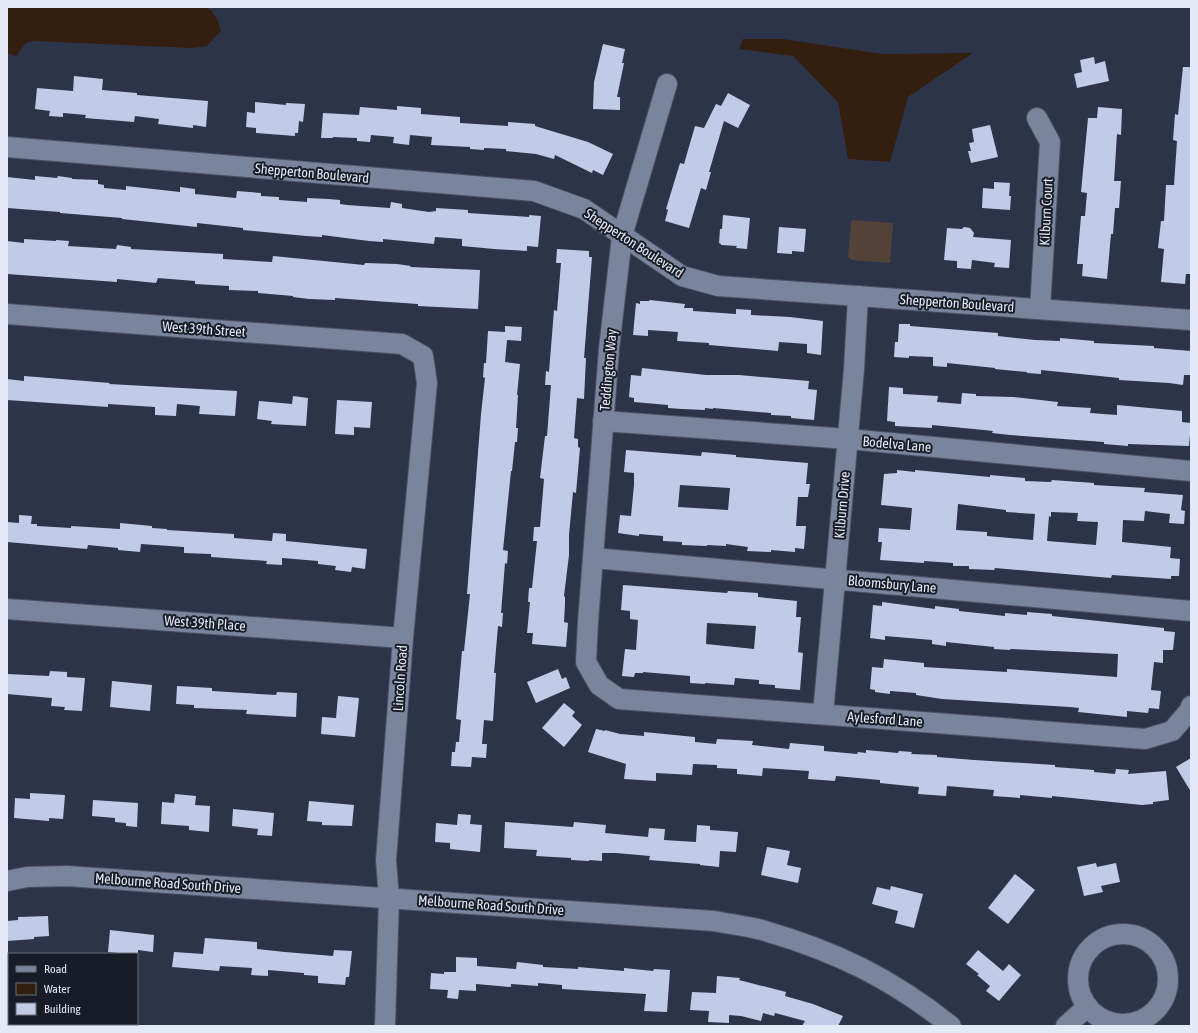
<svg xmlns="http://www.w3.org/2000/svg" width="1198" height="1033" viewBox="0 0 1198 1033" font-family="'Asap Condensed',sans-serif">
	<style>
		.green { fill: #534237 }
		.water { fill: #341e10 }
		.building { fill: #c0cce7; fill-rule: evenodd }
		.lines { fill: none; stroke-linecap: round; stroke-linejoin: round }
		.minor-casing { stroke: #4a5164; stroke-width: 22 }
		.minor { stroke: #79849d; stroke-width: 20 }
		.labels { text-anchor: middle; stroke-width: 4; stroke-linejoin: round; paint-order: stroke }
		.street-label { font-size: 14px; fill: #e3e9f7; stroke: #181c26 }
	</style>
	<rect width="100%" height="100%" fill="#2c344a"/>
	<!-- green -->
	<polygon class="green" points="853,220 893,223 890,263 851,260 848,257 851,222"/>
	<!-- water -->
	<g class="water">
		<polygon points="7,7 203,7 211,10 218,21 221,31 207,46 192,48 34,41 26,43 16,56 7,53"/>
		<polygon points="743,39 783,39 882,54 973,53 908,97 890,162 848,159 838,102 793,56 739,49"/>
	</g>
	<!-- building -->
	<g class="building">
		<polygon points="603,44 625,49 622,63 624,63 617,97 620,97 620,110 593,109 594,82"/>
		<polygon points="1094,57 1095,64 1105,61 1109,81 1077,88 1074,74 1082,72 1080,60"/>
		<polygon points="1183,67 1191,67 1191,274 1186,274 1185,284 1161,282 1164,249 1158,248 1161,221 1164,221 1166,185 1174,185 1177,141 1173,140 1175,114 1178,115"/>
		<polygon points="74,76 103,79 102,90 137,93 137,95 208,101 206,127 193,125 193,128 158,124 159,119 135,116 134,122 85,118 86,115 63,113 63,117 49,116 50,111 35,109 37,88 73,91"/>
		<polygon points="728,93 750,105 738,128 724,121 709,172 711,172 706,190 701,188 689,228 665,221 668,210 666,209 680,163 684,164 695,126 704,128 716,104 721,106"/>
		<polygon points="255,102 286,105 286,103 305,104 303,122 299,121 298,133 295,133 295,136 256,133 256,128 246,127 247,112 255,113"/>
		<polygon points="397,106 421,108 421,114 460,117 460,123 508,126 508,122 535,124 535,126 588,142 613,154 603,175 593,170 592,173 555,155 554,159 536,154 506,151 506,149 484,148 484,150 470,149 470,147 431,145 432,137 410,135 409,145 393,143 394,137 371,135 370,142 357,141 357,138 333,137 333,138 321,138 323,113 359,115 360,107 397,110"/>
		<polygon points="1098,107 1122,109 1121,135 1117,134 1114,181 1121,181 1119,208 1115,208 1113,234 1111,234 1107,279 1082,276 1083,264 1077,264 1081,216 1085,216 1087,193 1081,192 1088,118 1097,118"/>
		<polygon points="990,125 998,157 971,163 968,151 971,151 969,143 974,142 972,129"/>
		<polygon points="35,176 57,178 58,176 72,178 72,179 98,180 98,184 104,185 104,188 126,190 126,186 180,192 180,187 195,189 195,194 236,198 237,191 261,193 261,196 279,197 279,200 307,202 307,198 328,199 340,200 340,204 347,205 390,208 391,202 402,204 402,208 429,212 436,211 436,208 468,210 468,213 529,217 529,215 541,216 538,247 527,246 527,251 494,249 462,246 462,239 435,237 434,244 383,239 383,242 369,241 322,235 322,237 306,236 243,230 243,228 197,223 197,227 122,219 122,218 60,213 60,212 7,208 7,177 35,180"/>
		<polygon points="994,182 1010,183 1009,196 1011,196 1010,210 982,208 983,188 994,189"/>
		<polygon points="723,215 750,218 747,249 736,248 737,246 721,245 721,244 719,243 720,229 722,229"/>
		<polygon points="779,227 806,229 804,252 792,251 792,254 777,253"/>
		<polygon points="964,227 970,228 974,233 973,237 1011,240 1009,268 994,267 995,263 972,260 971,269 957,268 957,261 944,260 947,228 962,229"/>
		<polygon points="24,239 56,241 56,240 69,241 68,246 116,249 117,245 131,247 131,249 223,254 223,259 272,262 273,256 364,265 365,263 397,264 411,266 410,267 480,270 478,309 418,306 418,304 375,301 335,298 335,300 309,299 293,297 293,296 258,293 258,291 229,290 229,286 195,284 195,281 158,278 156,283 117,279 117,282 7,274 7,241 24,243"/>
		<polygon points="557,249 589,251 589,257 592,257 584,358 586,358 584,399 577,398 574,438 578,439 578,447 580,448 576,493 573,492 569,535 569,555 564,596 565,597 565,604 564,622 568,623 566,647 532,644 533,633 527,633 530,602 528,602 529,588 532,588 537,541 533,541 534,527 540,527 544,479 540,478 545,436 547,436 551,385 545,385 546,371 549,372 554,310 557,311 561,263 556,263"/>
		<polygon points="650,300 685,304 684,308 693,308 693,311 736,314 736,309 751,310 751,315 790,317 823,321 821,355 807,353 807,344 779,342 778,351 709,345 709,343 677,341 678,332 648,330 648,336 633,335 636,303 640,304 640,301 649,301"/>
		<polygon points="899,324 910,324 910,326 998,333 998,336 1035,340 1060,341 1060,338 1094,341 1094,343 1154,346 1154,348 1191,351 1191,375 1184,375 1183,385 1169,383 1119,380 1119,378 1041,370 1041,374 1027,373 1027,372 995,369 995,368 947,363 947,367 933,366 933,357 909,356 909,358 894,357 895,342 898,342"/>
		<polygon points="505,326 522,327 521,341 507,340 505,362 520,364 517,395 518,395 516,428 518,428 517,442 515,442 512,471 511,471 503,550 508,551 507,564 505,563 501,613 503,613 502,627 498,626 494,673 496,673 493,721 484,720 482,744 487,744 486,758 472,757 471,767 451,766 452,752 455,752 456,742 459,742 461,720 456,719 462,651 464,651 470,594 467,594 481,414 485,378 483,377 484,363 486,363 488,331 505,332"/>
		<polygon points="642,368 706,375 739,375 809,381 808,389 817,390 814,420 791,418 791,416 771,415 771,413 713,408 713,409 705,408 705,410 682,409 668,408 668,405 634,402 634,398 629,397 631,375 641,376"/>
		<polygon points="24,376 110,383 109,384 237,391 235,416 199,414 200,406 177,404 176,416 155,415 155,407 108,404 108,407 7,400 7,379 24,381"/>
		<polygon points="889,387 903,388 903,394 938,396 937,402 961,404 962,393 976,394 976,396 1013,397 1058,402 1057,406 1091,408 1090,413 1117,415 1117,405 1182,411 1182,422 1191,423 1189,446 1128,444 1128,446 1104,444 1104,442 1010,435 992,433 993,431 984,430 932,425 932,428 895,426 895,422 887,421"/>
		<polygon points="293,396 308,398 306,426 271,424 272,421 257,419 259,401 292,404"/>
		<polygon points="337,400 372,402 370,428 354,427 354,435 335,434"/>
		<path d="M626 450 701 456 702 452 736 455V457L808 463 806 484H810L808 497H798L796 526H806L804 549 795 548V552L771 550V552L747 551 748 547 726 544V546L707 545V546L682 545V542L663 541V536L639 534V536L618 533 620 515 631 516 634 485V473L624 472ZM680 485 730 488 728 510 678 507Z"/>
		<path d="M897 470 915 472V470L990 477V475L1025 478V481L1051 482 1052 480 1094 483V485L1145 488 1144 492 1183 495 1181 510 1185 511 1184 524 1169 523 1170 514 1145 511 1144 521 1123 520 1122 542 1171 547 1170 558 1180 559 1179 576H1171V579L1112 575 1111 578 995 568 994 570 969 569V566H953V563L924 561V563L880 560 882 542H878L879 528 910 530 912 508 881 505 884 474 897 473ZM958 504 1006 510V512L1035 514 1033 540 987 536V532L956 530ZM1051 512 1078 513 1077 521 1098 522 1096 545 1047 541 1049 516 1051 517Z"/>
		<polygon points="19,515 32,516 31,524 37,524 37,526 71,528 71,526 120,529 120,523 152,526 152,528 167,529 167,530 234,534 234,538 272,541 273,533 286,534 286,541 367,549 365,569 352,567 351,572 335,570 336,566 318,564 318,561 282,558 282,565 266,564 267,561 211,557 211,554 184,553 184,547 141,544 140,552 118,550 118,548 88,545 87,549 7,542 7,522 19,523"/>
		<path d="M623 585 727 593 728 591 758 593V597L797 601 796 617H801L798 652 803 653 800 690 775 688V685L759 684V680L735 678 734 685 705 683V684L690 683V676L643 672V673H635L634 677 622 676 625 649 636 650 638 620 630 619V611L621 610ZM707 623 756 626 754 649 706 644Z"/>
		<polygon points="882,602 935,609 935,606 959,609 959,611 1005,616 1005,613 1027,615 1027,612 1052,614 1052,616 1164,628 1164,631 1175,632 1173,650 1163,650 1163,663 1154,662 1151,690 1161,691 1159,709 1149,708 1148,713 1127,711 1127,717 1078,712 1079,708 1070,707 942,699 916,695 916,693 890,691 890,694 875,692 875,690 870,689 872,667 883,668 884,659 924,663 924,667 1007,672 1007,669 1117,677 1118,654 1010,649 1010,650 994,649 994,647 946,642 946,646 932,644 932,640 885,636 885,640 870,638 873,605 882,606"/>
		<polygon points="558,669 562,679 566,677 570,688 536,703 527,682"/>
		<polygon points="50,671 67,672 67,677 85,678 82,711 64,710 65,707 51,706 52,698 7,694 7,674 49,676"/>
		<polygon points="112,681 152,685 150,711 110,707"/>
		<polygon points="177,686 212,688 212,691 276,695 277,692 297,693 296,717 246,714 247,710 194,708 194,705 176,704"/>
		<polygon points="338,696 359,698 355,737 321,734 322,717 336,718"/>
		<polygon points="564,703 575,712 572,716 582,725 564,747 542,728"/>
		<polygon points="596,729 605,731 605,730 620,734 644,736 644,732 695,737 695,742 716,744 717,739 753,741 752,745 789,749 790,743 824,746 824,751 857,754 858,752 866,753 866,750 898,753 899,751 912,752 911,754 937,755 937,757 974,760 1055,765 1055,767 1094,770 1094,772 1115,774 1116,769 1129,770 1128,774 1166,771 1169,800 1153,802 1153,804 1142,805 1052,796 1052,798 1020,795 1020,798 993,796 994,790 947,786 946,796 918,794 919,787 880,783 880,780 836,776 835,781 808,779 809,771 763,768 762,776 737,774 737,769 717,768 717,765 693,764 692,775 656,773 656,781 624,779 626,764 588,752"/>
		<polygon points="1191,758 1191,792 1176,767"/>
		<polygon points="30,793 65,795 63,819 49,818 49,821 14,818 15,798 30,799"/>
		<polygon points="175,794 196,796 195,805 210,806 209,832 189,830 189,826 161,824 162,802 174,803"/>
		<polygon points="93,800 138,803 137,827 126,826 126,823 115,822 115,818 92,816"/>
		<polygon points="309,801 354,805 352,826 322,825 322,822 307,821"/>
		<polygon points="233,809 274,813 272,836 257,835 258,829 232,826"/>
		<polygon points="458,814 471,815 470,824 482,825 480,852 450,849 450,843 435,842 436,823 457,825"/>
		<polygon points="505,822 573,827 574,822 606,825 605,833 648,837 649,828 665,829 664,840 696,842 697,825 710,826 710,830 738,832 736,852 720,851 719,867 700,865 700,864 649,860 650,856 616,853 602,853 602,861 589,860 589,861 571,860 571,858 536,856 537,850 504,848"/>
		<polygon points="767,847 790,851 787,865 801,868 798,883 761,875"/>
		<polygon points="1096,863 1097,867 1116,863 1120,882 1101,886 1103,892 1084,896 1077,867"/>
		<polygon points="1015,874 1035,890 1008,924 988,908"/>
		<polygon points="891,886 923,894 914,928 895,923 898,911 872,904 877,887 890,890"/>
		<polygon points="48,916 49,936 34,937 34,939 7,941 7,921 18,920 18,917"/>
		<polygon points="110,930 154,935 153,952 138,950 138,955 108,952"/>
		<polygon points="205,938 257,942 257,949 285,952 333,956 334,950 352,951 349,977 346,977 345,985 318,983 318,976 304,975 304,973 268,970 268,976 251,975 252,968 220,966 219,971 172,967 174,952 203,954"/>
		<polygon points="978,950 1003,971 1009,964 1021,975 999,1001 986,991 990,986 977,975 979,974 966,964"/>
		<polygon points="456,957 477,958 477,966 516,969 517,962 543,965 543,967 578,969 578,967 624,971 624,968 653,971 654,969 670,970 667,1012 644,1011 646,994 562,989 562,985 538,983 538,986 511,984 511,987 476,984 476,991 459,990 458,999 447,998 448,990 430,989 431,973 444,974 444,972 456,972"/>
		<polygon points="717,976 740,978 739,980 786,992 785,996 813,1004 843,1016 838,1026 802,1026 805,1021 775,1013 774,1016 763,1013 761,1021 741,1016 729,1015 729,1023 708,1022 709,1011 690,1010 692,992 716,993"/>
	</g>
	<g class="lines">
		<defs>
			<g id="minor">
				<polyline points="667,84 622,236 609,349 588,622 586,662 599,685 619,699 1145,739 1172,731 1190,710 1191,706"/>
				<polyline points="1037,118 1050,142 1040,309"/>
				<polyline points="7,147 534,191 584,209 682,276 718,286 1191,320"/>
				<polyline points="7,314 402,344 423,356 427,383 403,638 386,860 389,899 385,1026"/>
				<polyline points="603,421 848,439 1191,471"/>
				<polyline points="593,558 1191,611"/>
				<polyline points="7,609 403,638"/>
				<polyline points="823,714 854,369 858,296"/>
				<path d="M7 881 27 877 67 876 714 921C729 924 746 926 762 930 835 951 891 978 951 1026"/>
				<circle cx="1123" cy="979" r="45"/>
				<polyline points="1066,1026 1087,1007"/>
			</g>
		</defs>
		<!-- minor casing -->
		<use href="#minor" class="minor-casing"/>
		<!-- minor -->
		<use href="#minor" class="minor"/>
	</g>
	<g class="labels">
		<!-- street labels -->
		<g class="street-label">
			<text transform="translate(312 173) rotate(5)" y="5">Shepperton Boulevard</text>
			<text transform="translate(1046 212) rotate(-87)" y="5">Kilburn Court</text>
			<text transform="translate(634 243) rotate(33)" y="5">Shepperton Boulevard</text>
			<text transform="translate(957 303) rotate(4)" y="5">Shepperton Boulevard</text>
			<text transform="translate(204 329) rotate(4)" y="5">West 39th Street</text>
			<text transform="translate(608 370) rotate(-85)" y="5">Teddington Way</text>
			<text transform="translate(897 444) rotate(5)" y="5">Bodelva Lane</text>
			<text transform="translate(842 505) rotate(-85)" y="5">Kilburn Drive</text>
			<text transform="translate(892 584) rotate(5)" y="5">Bloomsbury Lane</text>
			<text transform="translate(205 623) rotate(4)" y="5">West 39th Place</text>
			<text transform="translate(400 678) rotate(-86)" y="5">Lincoln Road</text>
			<text transform="translate(885 719) rotate(4)" y="5">Aylesford Lane</text>
			<text transform="translate(168 883) rotate(4)" y="5">Melbourne Road South Drive</text>
			<text transform="translate(491 905) rotate(4)" y="5">Melbourne Road South Drive</text>
		</g>
	</g>
	<!-- border -->
	<rect width="1198" height="1033" fill="none" stroke="#e3e9f7" stroke-width="16"/>
	<!-- legend -->
	<rect x="8" y="953" width="130" height="72" fill="#181c26" stroke="#696e7a"/>
	<rect x="16" y="966" width="20" height="6" fill="#79849d" stroke="#696e7a"/>
	<text x="44" y="973" font-size="12" fill="#e3e9f7">Road</text>
	<rect x="16" y="983" width="20" height="12" fill="#341e10" stroke="#696e7a"/>
	<text x="44" y="993" font-size="12" fill="#e3e9f7">Water</text>
	<rect x="16" y="1003" width="20" height="12" fill="#c0cce7" stroke="#696e7a"/>
	<text x="44" y="1013" font-size="12" fill="#e3e9f7">Building</text>
</svg>
